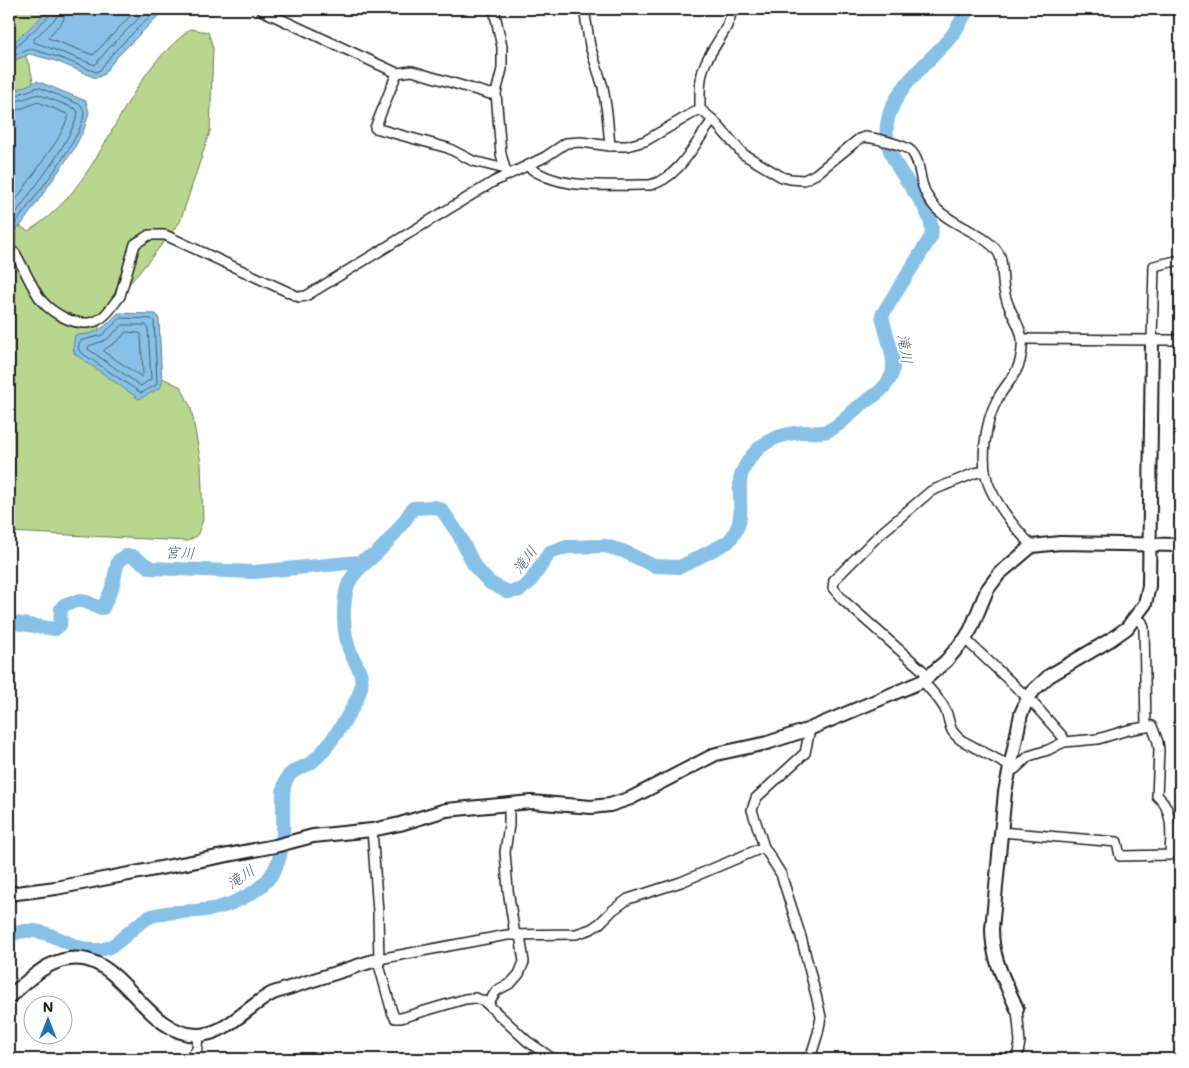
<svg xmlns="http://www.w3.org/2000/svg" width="1189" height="1068" viewBox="0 0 1189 1068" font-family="Mali,'Klee One',sans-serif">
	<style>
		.green { fill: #b9d68e; stroke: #6a7955 }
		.water { fill: #88c1e7; stroke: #5d7f96 }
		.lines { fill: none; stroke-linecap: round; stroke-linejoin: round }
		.shore { stroke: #475e6d; stroke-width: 1 }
		.river { stroke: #88c1e7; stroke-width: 14 }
		.street-casing { stroke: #1c1c1c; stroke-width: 12 }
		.secondary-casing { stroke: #1c1c1c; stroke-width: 16 }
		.street { stroke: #fff; stroke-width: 9 }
		.secondary { stroke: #fff; stroke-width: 12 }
		.labels { text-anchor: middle; stroke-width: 4; stroke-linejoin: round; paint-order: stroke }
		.water-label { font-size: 15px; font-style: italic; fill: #475e6d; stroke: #fff }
	</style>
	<rect width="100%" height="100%" fill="#fff"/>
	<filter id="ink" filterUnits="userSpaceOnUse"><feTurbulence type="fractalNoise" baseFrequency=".02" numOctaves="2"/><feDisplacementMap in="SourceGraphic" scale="10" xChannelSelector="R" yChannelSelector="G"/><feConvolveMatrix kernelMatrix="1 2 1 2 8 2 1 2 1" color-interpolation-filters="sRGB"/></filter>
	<g filter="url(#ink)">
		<!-- green -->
		<g class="green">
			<polygon points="9,9 59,9 22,48 30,67 35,90 9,179"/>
			<path d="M190 29 208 32 213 48 210 131 180 222 138 274 101 315 98 334 142 368 181 387 191 408 201 463 203 520 197 536 187 541 9 532V210L15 223 28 231C86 197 108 129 145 76 157 58 174 43 190 29Z"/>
		</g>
		<!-- water -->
		<g class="water">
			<polygon points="50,9 165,9 116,58 103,75 96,78 56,61 30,54 12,61 9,59 9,47"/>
			<polygon points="37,81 86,101 89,113 84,129 74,149 22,224 9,236 9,93"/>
			<path d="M118 313 156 314 159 319 162 384 160 388 139 399 75 354 73 348 75 335C97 335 104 328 118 313Z"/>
		</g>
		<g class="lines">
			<!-- shore -->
			<g class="shore">
				<polyline points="53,9 51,14 13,50 12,54 15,55 31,49 58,57 96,72 100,70 112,54 157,9"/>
				<polyline points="59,9 56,18 34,39 34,42 95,65 107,50 148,9"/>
				<polyline points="66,9 63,21 49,36 48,38 93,55 137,9"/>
				<path d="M9 98 38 87 81 105C83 108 84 111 84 115 79 143 35 196 18 220L9 229"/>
				<path d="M9 104 38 94 76 109 78 113C67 149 35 185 14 216L9 221"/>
				<polyline points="9,112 17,110 38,102 67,114 69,116 58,139 9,210"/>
				<polygon points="121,318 152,319 154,321 157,383 156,385 141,393 80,352 78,348 80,341 102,335"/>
				<polygon points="123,325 146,325 148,327 151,379 141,386 88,349 89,346 106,340"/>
				<polygon points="126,332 139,333 141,334 143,374 142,377 104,352 105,349 119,340"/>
			</g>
			<!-- river -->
			<g class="river">
				<path d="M9 622 55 629 60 625 61 609 64 605C74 601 81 599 91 604 96 607 98 608 103 608L112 588 118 561 126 556H132L151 568 254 572 359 562 369 557"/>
				<path d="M9 936C46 918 68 953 99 950 120 948 133 923 152 916 169 910 187 913 205 910 217 909 229 905 241 899 283 879 284 850 283 808 283 798 282 787 287 778 292 769 304 768 312 762 327 750 357 706 361 687 364 671 354 663 349 649 343 630 342 603 348 585 354 570 367 563 378 552 391 539 403 524 413 508L435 507 442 510 459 535 475 567 490 583 508 592 520 590 530 582 550 552 567 547 605 546 623 551 654 566 680 567 728 542C747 521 738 505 740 481 741 470 749 459 756 451 769 438 787 433 804 432 812 432 820 433 827 431 839 427 847 416 857 408 868 399 884 392 890 378 892 375 893 370 893 367 895 356 884 329 882 315L931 237C939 200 873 166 889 115 899 84 929 62 950 38 957 30 962 18 968 9"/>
			</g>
			<defs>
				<g id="street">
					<polyline points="496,9 495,14 502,47 502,69 496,93 501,154 506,172"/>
					<polyline points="584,9 590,46 603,87 607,113 610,146"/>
					<path d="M732 9C729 30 715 43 706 62 699 77 700 92 700 109L713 120 743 154 782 177 790 179 804 180 816 174 859 139 865 137C875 138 905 145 911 151 920 160 919 175 923 186 925 193 930 201 934 206 949 225 991 235 1000 256 1003 265 1002 279 1004 290 1009 320 1029 326 1020 361 1016 377 1004 386 997 400 985 422 979 465 990 488 1000 510 1016 529 1032 546"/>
					<polyline points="263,11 397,73 412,71 490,94 496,93"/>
					<polyline points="397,73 375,128 448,148 473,161 505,169"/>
					<path d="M527 166C561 192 609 184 650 185 679 179 696 141 713 120"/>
					<path d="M9 255 15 253C24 268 31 286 41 300 52 313 75 327 93 322 105 319 113 305 120 296L135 244 149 235H165L299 297 306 296 493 182 545 157 566 143 581 142 610 146H627L645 141 700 109"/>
					<polyline points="1023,339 1152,340 1154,266 1180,260"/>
					<polyline points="1152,340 1180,340"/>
					<polyline points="1136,618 1142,622 1144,628 1146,727"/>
					<polyline points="965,639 1032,702 1063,737 1064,742"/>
					<polyline points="929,676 843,600 833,588 834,580 879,535 931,491 975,473 985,471"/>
					<path d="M923 681C930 690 940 699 945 709 952 724 946 728 961 740L1015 769 1029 756 1048 750 1064 742 1098 739 1128 730 1152 726 1158 742 1159 750 1157 796C1174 808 1171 837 1170 855L1120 856 1117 842 1001 832"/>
					<polyline points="807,730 809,734 805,753 756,798 752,810 764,847 781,874 801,937 817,999 821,1017 818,1033 810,1059"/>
					<polyline points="509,803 509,825 505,852 508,890 515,935"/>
					<polyline points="372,830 378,912 379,965 392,1012 395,1018 401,1018 465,999 475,998 484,1001 527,1041 553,1059"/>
					<polyline points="379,959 507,935 576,934 591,929 600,923 613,910 628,899 681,882 764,847"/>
					<polyline points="488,1004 496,991 511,983 519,974 524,962 520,935"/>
					<polyline points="1017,1009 1020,1042 1017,1059"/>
					<polyline points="190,1059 197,1049 198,1035"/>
				</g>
				<g id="secondary">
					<polyline points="9,894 56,888 275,846 313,836 372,830 400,824 446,810 531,802 591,807 610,805 631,798 716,754 767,743 807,730 923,681 946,661 965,639 971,629 987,590 999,574 1032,546 1060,543 1180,545"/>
					<path d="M9 997C21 987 33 974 48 966 117 930 137 1034 197 1035 227 1035 248 1005 273 993L379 959"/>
					<path d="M1017 1009C1005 981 992 960 992 929L1005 792 1021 714 1028 698 1035 689 1049 676 1110 640 1127 628 1145 604 1149 586 1152 340"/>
				</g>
			</defs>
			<!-- street casing -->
			<use href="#street" class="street-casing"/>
			<!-- secondary casing -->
			<use href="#secondary" class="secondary-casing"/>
			<!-- street -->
			<use href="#street" class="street"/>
			<!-- secondary -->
			<use href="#secondary" class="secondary"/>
		</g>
	</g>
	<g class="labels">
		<!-- water labels -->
		<g class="water-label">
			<text transform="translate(905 349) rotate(82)" y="5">滝川</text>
			<text transform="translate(180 553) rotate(2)" y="5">宮川</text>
			<text transform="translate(525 560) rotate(-53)" y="5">滝川</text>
			<text transform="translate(241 877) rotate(-34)" y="5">滝川</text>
		</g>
	</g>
	<!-- margin -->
	<rect width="1189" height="1068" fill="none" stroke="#fff" stroke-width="30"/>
	<rect x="15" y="15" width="1159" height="1038" fill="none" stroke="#1c1c1c" stroke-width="2" filter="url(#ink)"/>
	<!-- north arrow -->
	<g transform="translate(48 1020)"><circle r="24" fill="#ffffff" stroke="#a4a4a4"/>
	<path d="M0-4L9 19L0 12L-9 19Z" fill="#1f6fb2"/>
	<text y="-8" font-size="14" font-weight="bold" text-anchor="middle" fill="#1c1c1c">N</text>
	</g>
</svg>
